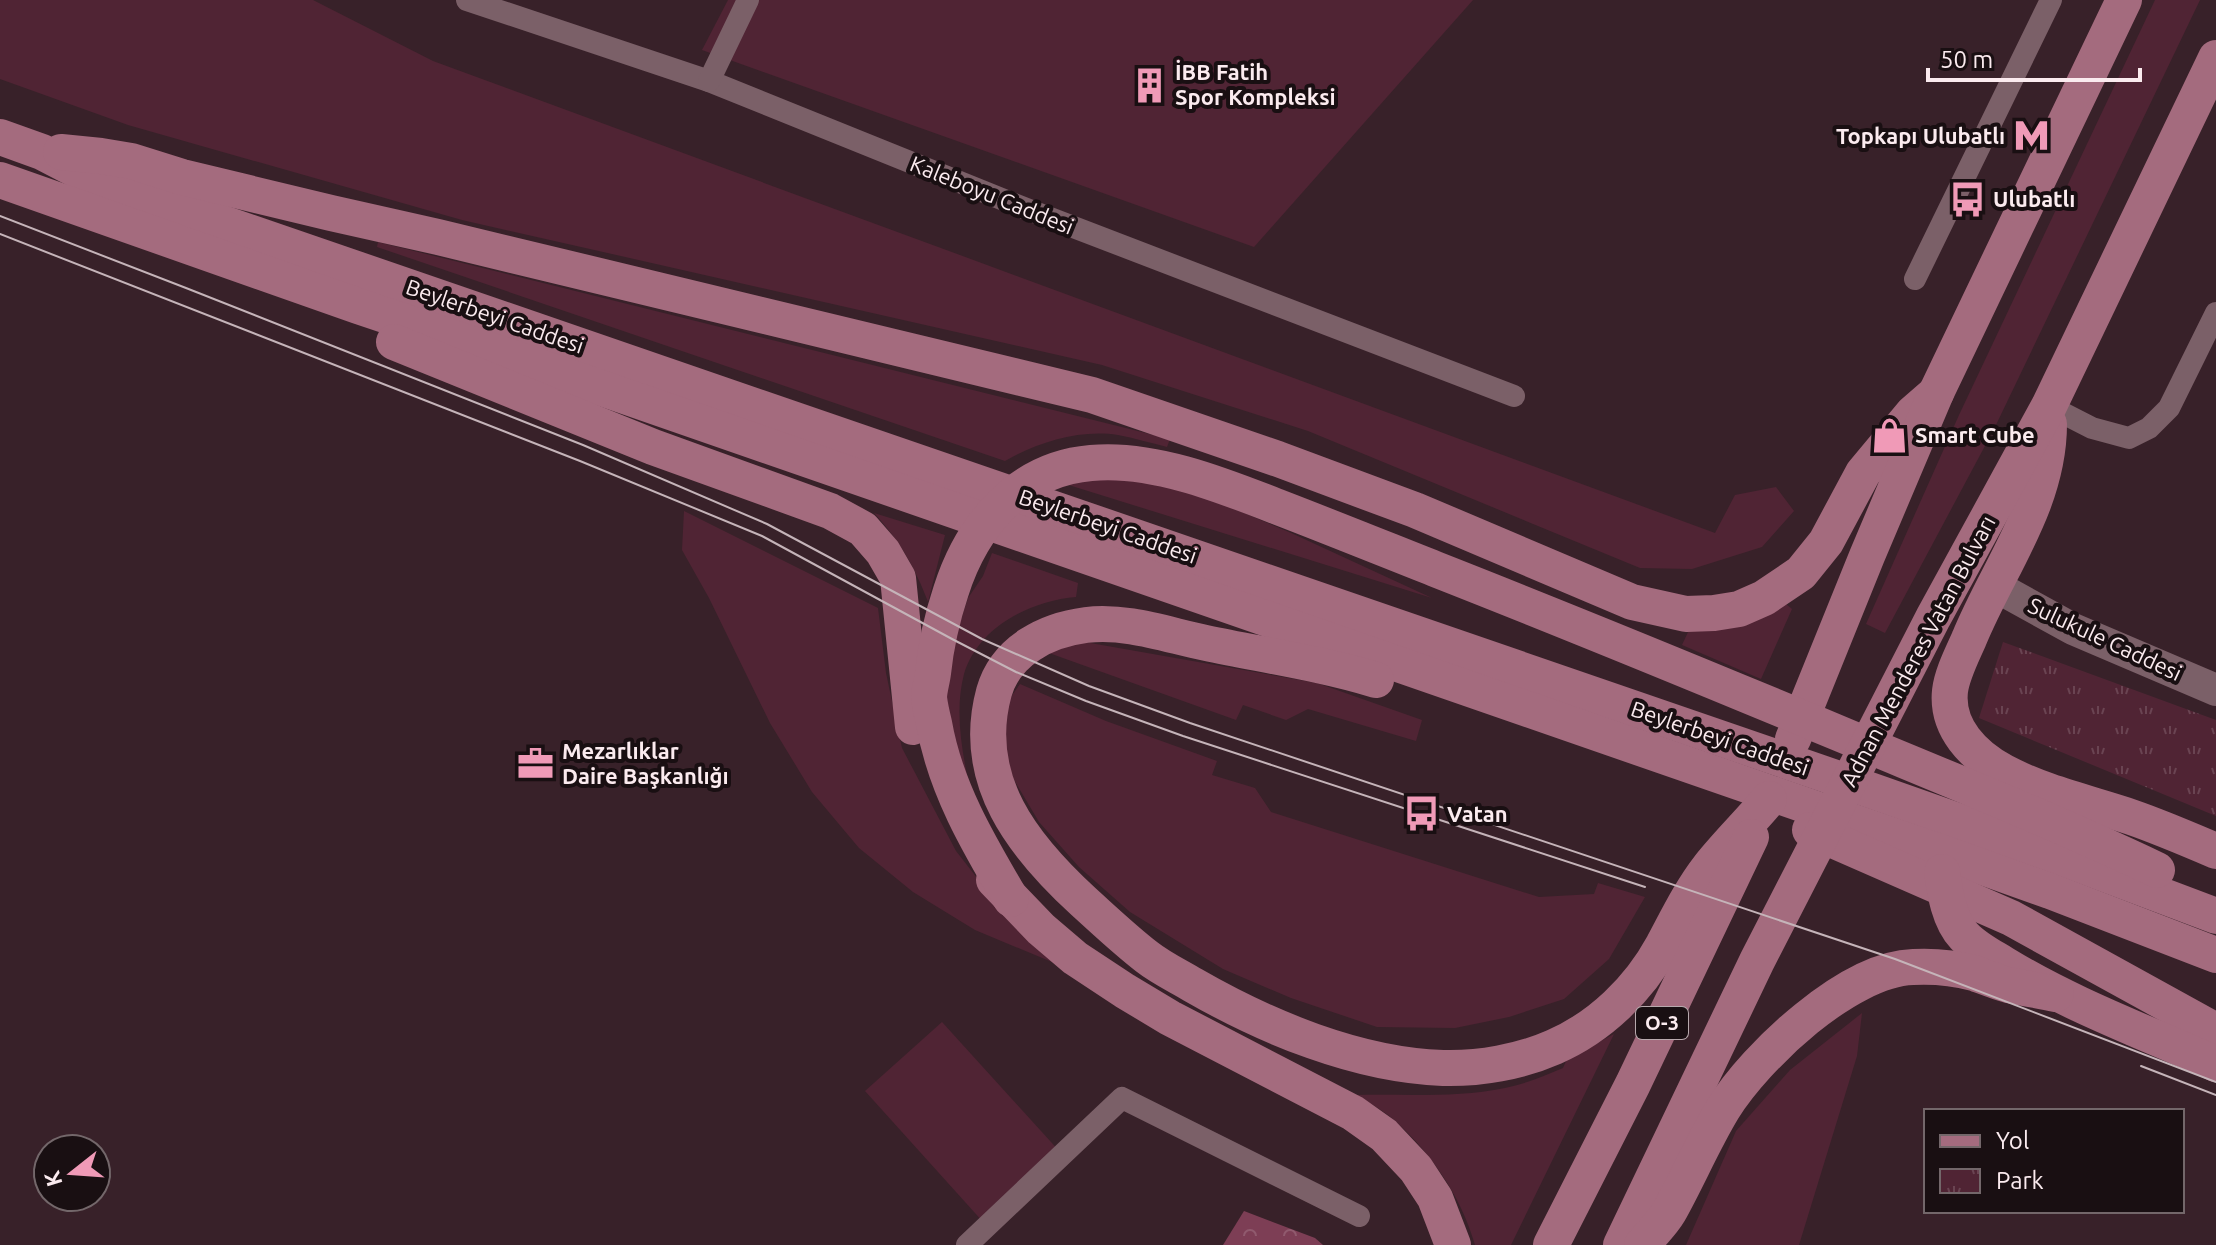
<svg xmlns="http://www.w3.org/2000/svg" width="2216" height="1245" viewBox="0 0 2216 1245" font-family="Ubuntu,sans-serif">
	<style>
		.grass { fill: #502434 }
		.forest { fill: url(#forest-crowns) }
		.park { fill: url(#park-tufts) }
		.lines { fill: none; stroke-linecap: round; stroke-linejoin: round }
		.street { stroke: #7b6068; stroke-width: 22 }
		.secondary { stroke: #7b6068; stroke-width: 32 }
		.primary { stroke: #a46b7e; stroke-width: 36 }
		.tram { stroke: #c5b4b9; stroke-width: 2 }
		.labels { text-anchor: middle; stroke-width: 8; stroke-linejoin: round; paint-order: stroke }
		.shield { fill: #190f12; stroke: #b7a9ad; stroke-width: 2 }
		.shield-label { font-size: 20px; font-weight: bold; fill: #fbebef }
		.poi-label { font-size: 22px; font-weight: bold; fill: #fbebef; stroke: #190f12; text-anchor: start }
		.street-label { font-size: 22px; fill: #fbebef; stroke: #190f12 }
	</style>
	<defs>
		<pattern id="forest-crowns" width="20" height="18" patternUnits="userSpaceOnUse" patternTransform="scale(2)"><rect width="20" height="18" fill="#7d3e55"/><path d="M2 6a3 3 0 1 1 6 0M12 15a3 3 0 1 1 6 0" fill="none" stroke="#905a6e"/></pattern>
		<pattern id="park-tufts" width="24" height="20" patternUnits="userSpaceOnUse" patternTransform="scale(2)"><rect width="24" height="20" fill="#502434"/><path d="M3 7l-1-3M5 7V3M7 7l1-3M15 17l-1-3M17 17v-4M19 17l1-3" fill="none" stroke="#6a4452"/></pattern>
	</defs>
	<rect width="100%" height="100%" fill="#382129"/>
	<!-- grass -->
	<g class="grass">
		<polygon points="0,0 313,0 433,61 1715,533 1735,495 1776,487 1794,511 1762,547 1692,569 1640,568 1308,431 1102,365 462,220 128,125 0,79"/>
		<polygon points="728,0 1473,0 1254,247 702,50"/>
		<polygon points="2155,0 2200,0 1994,429 1885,633 1866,624 1959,415"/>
		<path d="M378 242 1170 439 1167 447C1151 443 1134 438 1118 435 1080 429 1038 442 1005 461L377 247Z"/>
		<polygon points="1087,469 1197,493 1289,532 1432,598 1059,482"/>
		<polygon points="684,511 878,608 886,673 902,748 956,851 1017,929 1064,967 975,930 913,892 859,848 812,792 770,723 709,598 682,550"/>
		<path d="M874 513 945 535 928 602C915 567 899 540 874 513Z"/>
		<path d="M992 553 1078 583 1076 597C1030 601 978 627 964 674 955 709 961 745 968 780L949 746 945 667 968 598 983 576Z"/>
		<polygon points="1786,604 1792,609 1761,679 1682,645 1689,630"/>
		<polygon points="1079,641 1317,683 1422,720 1416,741 1308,709 1286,720 1243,705 1236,720 1049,653"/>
		<polygon points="1020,684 1106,721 1217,761 1212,775 1255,788 1271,812 1539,897 1594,894 1598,883 1645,897 1609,959 1564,999 1509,1017 1455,1028 1377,1027 1291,998 1223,969 1130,912 1079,867 1039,822 1010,773 999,732 1006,704"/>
		<polygon points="1862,1013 1857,1056 1799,1245 1686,1245 1736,1131 1790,1070"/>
		<polygon points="942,1022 1061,1153 984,1223 865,1091"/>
		<path d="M1614 1034 1511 1245H1475C1461 1195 1428 1148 1388 1115 1378 1108 1367 1101 1356 1095 1405 1094 1457 1098 1505 1088 1525 1084 1544 1076 1563 1068L1567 1059Z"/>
	</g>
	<!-- forest -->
	<polygon class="forest" points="1244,1211 1315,1238 1323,1245 1223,1245"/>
	<!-- park -->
	<polygon class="park" points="2003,642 2216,720 2216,816 1979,718"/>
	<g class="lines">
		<!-- street -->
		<g class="street">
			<polyline points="467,0 709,81 1029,210 1514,396"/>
			<polyline points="709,81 748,0"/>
			<polyline points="1915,279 2051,0"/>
			<polyline points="2049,406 2092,428 2129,438 2149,428 2169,408 2216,313"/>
			<polyline points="967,1245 1122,1098 1359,1216"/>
		</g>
		<!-- secondary -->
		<polyline class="secondary" points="1995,586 2073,629 2216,690"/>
		<!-- primary -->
		<g class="primary">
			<polyline points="0,137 42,152 92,178 1830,776 2057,856 2216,916"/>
			<polyline points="61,152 101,156 131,161 182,177 331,213 438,237 1092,395 1278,459 1415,510 1632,602 1686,614 1714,613 1739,609 1764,598 1801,573 1826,542 1863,473 1913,413 1936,393"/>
			<polyline points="0,180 358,306 558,373 1946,854 2050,891 2216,955"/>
			<polyline points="394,342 653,447 830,511 863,529 883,552 898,578 913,727"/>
			<path d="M2049 424C2049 504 1998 568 1969 639 1962 655 1952 674 1950 691 1946 728 1974 756 2004 772 2044 793 2089 803 2131 817 2160 827 2188 839 2216 851"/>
			<path d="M1376 680C1320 663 1263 655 1206 643 1167 635 1127 620 1086 625 1047 630 1006 650 994 692 970 780 1023 846 1084 902 1105 921 1125 940 1147 957 1161 968 1178 976 1193 985 1266 1027 1357 1065 1443 1068 1479 1069 1520 1062 1554 1047 1600 1027 1639 989 1663 945 1677 919 1691 890 1709 867 1728 843 1750 822 1769 799"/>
			<polyline points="1793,739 1867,556 1936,393 2124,0"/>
			<polyline points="1810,830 2011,918 2216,1031"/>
			<path d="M1942 872C1945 893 1949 920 1964 936 1975 948 1991 956 2004 964 2071 1005 2145 1032 2216 1064"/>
			<polyline points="994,880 1041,929 1075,958 1125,991 1170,1018 1353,1113 1384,1135 1416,1169 1435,1198 1453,1245"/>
			<path d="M1011 899C978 843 945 787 934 723 932 715 930 706 929 698 929 690 932 681 933 673 936 644 942 618 951 591 972 525 1019 469 1091 463 1152 457 1222 485 1278 507 1330 527 1382 548 1435 569 1575 624 1716 682 1855 740 1956 782 2058 823 2157 870"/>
			<polyline points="1551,1245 1633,1084 1751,837"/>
			<polyline points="1621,1245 1757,961 1933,618 2049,406 2216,58"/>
			<path d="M1642 1245C1651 1234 1662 1224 1669 1212 1688 1178 1703 1142 1723 1109 1756 1056 1848 969 1913 967 1933 966 1955 968 1974 973 1985 977 1997 982 2008 985 2024 988 2041 991 2056 994"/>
		</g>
		<!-- tram -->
		<g class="tram">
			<polyline points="0,216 186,288 583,445 767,524 982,639 1089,686 1190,723 1895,959 2216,1082"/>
			<polyline points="0,234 580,461 762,536 952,639 1016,672 1086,701 1183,736 1645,887"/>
			<polyline points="2141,1066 2216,1095"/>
		</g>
	</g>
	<!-- icons -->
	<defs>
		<symbol id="building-bare" viewBox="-9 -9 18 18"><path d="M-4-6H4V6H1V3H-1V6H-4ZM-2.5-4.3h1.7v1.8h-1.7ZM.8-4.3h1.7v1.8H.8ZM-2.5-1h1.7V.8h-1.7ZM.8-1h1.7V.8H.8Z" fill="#f09ab7" stroke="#190f12" stroke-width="2.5" paint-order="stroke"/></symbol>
		<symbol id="metro-bare" viewBox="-9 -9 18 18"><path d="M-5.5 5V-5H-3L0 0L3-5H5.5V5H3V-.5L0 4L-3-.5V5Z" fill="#f09ab7" stroke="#190f12" stroke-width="2.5" paint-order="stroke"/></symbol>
		<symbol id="bus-bare" viewBox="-9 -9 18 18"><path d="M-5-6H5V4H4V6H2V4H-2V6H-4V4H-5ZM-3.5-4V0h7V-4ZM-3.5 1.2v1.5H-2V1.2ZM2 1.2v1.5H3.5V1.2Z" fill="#f09ab7" stroke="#190f12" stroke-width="2.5" paint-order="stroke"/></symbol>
		<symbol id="shop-bare" viewBox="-9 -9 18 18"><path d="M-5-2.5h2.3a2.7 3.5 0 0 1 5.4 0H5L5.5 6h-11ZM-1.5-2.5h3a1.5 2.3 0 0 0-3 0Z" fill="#f09ab7" stroke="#190f12" stroke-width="2.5" paint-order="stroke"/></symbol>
		<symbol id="office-bare" viewBox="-9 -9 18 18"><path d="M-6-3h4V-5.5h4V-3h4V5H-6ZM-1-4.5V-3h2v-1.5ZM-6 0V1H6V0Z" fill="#f09ab7" stroke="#190f12" stroke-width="2.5" paint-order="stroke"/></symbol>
	</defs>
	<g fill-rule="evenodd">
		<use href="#building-bare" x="1124" y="60" width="51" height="51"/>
		<use href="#metro-bare" x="2006" y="110" width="51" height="51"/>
		<use href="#bus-bare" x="1942" y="174" width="51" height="51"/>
		<use href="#shop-bare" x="1864" y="410" width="51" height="51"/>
		<use href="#office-bare" x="510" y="738" width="51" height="51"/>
		<use href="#bus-bare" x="1396" y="788" width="51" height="51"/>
	</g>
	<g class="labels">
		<!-- shield labels -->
		<rect class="shield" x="1636" y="1007" width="52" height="32" rx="6"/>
		<g class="shield-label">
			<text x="1662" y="1030">O-3</text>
		</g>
		<!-- poi labels -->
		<g class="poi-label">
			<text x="1175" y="80">İBB Fatih<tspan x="1175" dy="25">Spor Kompleksi</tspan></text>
			<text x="2005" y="144" text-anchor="end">Topkapı Ulubatlı</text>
			<text x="1993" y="207">Ulubatlı</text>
			<text x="1915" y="443">Smart Cube</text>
			<text x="562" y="759">Mezarlıklar<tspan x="562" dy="25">Daire Başkanlığı</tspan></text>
			<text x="1447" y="822">Vatan</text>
		</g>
		<!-- street labels -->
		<g class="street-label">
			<text transform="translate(992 195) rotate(22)" y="8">Kaleboyu Caddesi</text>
			<text transform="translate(495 316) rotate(19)" y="8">Beylerbeyi Caddesi</text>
			<text transform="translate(1108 526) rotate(19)" y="8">Beylerbeyi Caddesi</text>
			<text transform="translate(2105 639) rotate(25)" y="8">Sulukule Caddesi</text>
			<text transform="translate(1918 651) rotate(-62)" y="8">Adnan Menderes Vatan Bulvarı</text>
			<text transform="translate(1720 738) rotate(19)" y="8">Beylerbeyi Caddesi</text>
		</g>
	</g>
	<!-- legend -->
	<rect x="1924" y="1109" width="260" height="104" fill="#190f12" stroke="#73676a" stroke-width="2"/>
	<rect x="1940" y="1135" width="40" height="12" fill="#a46b7e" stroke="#73676a" stroke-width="2"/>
	<text x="1996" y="1149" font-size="24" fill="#fbebef">Yol</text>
	<rect x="1940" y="1169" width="40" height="24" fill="url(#park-tufts)" stroke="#73676a" stroke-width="2"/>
	<text x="1996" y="1189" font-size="24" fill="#fbebef">Park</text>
	<!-- north arrow -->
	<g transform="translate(72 1173) rotate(253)"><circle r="38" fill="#190f12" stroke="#73676a" stroke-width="2"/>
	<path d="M0-6L14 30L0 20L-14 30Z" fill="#f09ab7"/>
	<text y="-12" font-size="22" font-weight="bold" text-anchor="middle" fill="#fbebef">K</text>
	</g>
	<!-- scale -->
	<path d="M1928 68v12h212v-12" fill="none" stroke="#fbebef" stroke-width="4"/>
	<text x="1940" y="68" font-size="24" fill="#fbebef" stroke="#190f12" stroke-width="6" paint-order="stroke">50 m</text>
</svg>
